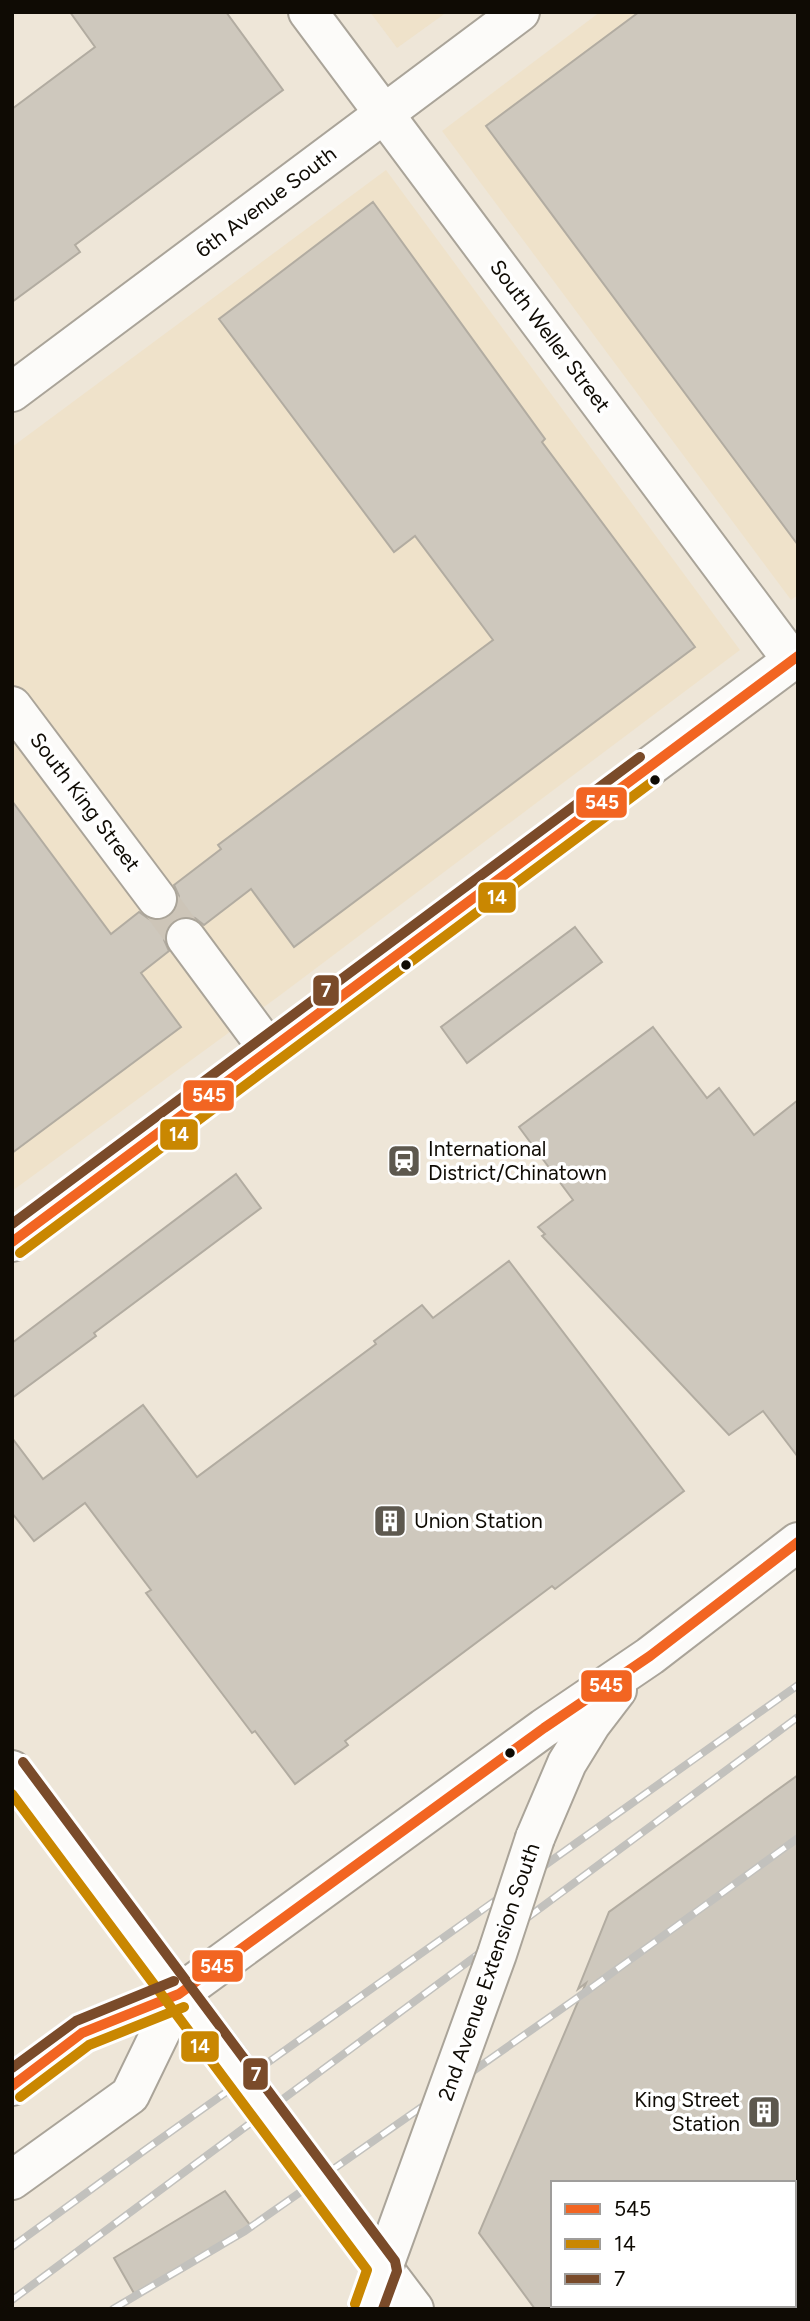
<svg xmlns="http://www.w3.org/2000/svg" width="810" height="2321" viewBox="0 0 810 2321" font-family="Figtree,sans-serif">
	<style>
		.built { fill: #efe2ca }
		.building { fill: #cec8bd; stroke: #b2aca1; stroke-width: 2 }
		.lines { fill: none; stroke-linecap: round; stroke-linejoin: round }
		.minor-tunnel { stroke: #cdc5b8; stroke-width: 38; stroke-dasharray: 38 19; stroke-linecap: butt }
		.minor-casing { stroke: #aaa499; stroke-width: 42 }
		.major-casing { stroke: #aaa499; stroke-width: 42 }
		.minor { stroke: #fcfbf9; stroke-width: 38 }
		.major { stroke: #fcfbf9; stroke-width: 38 }
		.rail-casing { stroke: #c2c1bd; stroke-width: 8 }
		.rail { stroke: #fff; stroke-width: 5; stroke-dasharray: 16; stroke-linecap: butt }
		.major-bridge-casing { stroke: #aaa499; stroke-width: 42; stroke-linecap: butt }
		.major-bridge { stroke: #fcfbf9; stroke-width: 38 }
		.bus-1-casing { stroke: #fff; stroke-width: 16 }
		.bus-2-casing { stroke: #fff; stroke-width: 16 }
		.bus-3-casing { stroke: #fff; stroke-width: 16 }
		.bus-1 { stroke: #f26522; stroke-width: 10 }
		.bus-2 { stroke: #c98701; stroke-width: 10 }
		.bus-3 { stroke: #7a4b2a; stroke-width: 10 }
		.bus-dot { fill: #0f0b04; stroke: #fff; stroke-width: 2.5 }
		.labels { text-anchor: middle; stroke-width: 7; stroke-linejoin: round; paint-order: stroke }
		.street-label { font-size: 21px; fill: #0f0b04; stroke: #fff }
		.poi-label { font-size: 21px; fill: #0f0b04; stroke: #fff; text-anchor: start }
		.line-badge { stroke: #fff; stroke-width: 2.5 }
		.badge-label { font-size: 19px; text-anchor: middle; font-weight: bold; fill: #fff }
	</style>
	<rect width="100%" height="100%" fill="#eee6d8"/>
	<!-- built -->
	<g class="built">
		<polygon points="370,12 447,12 397,48"/>
		<polygon points="600,12 798,12 798,595 791,600 442,131"/>
		<polygon points="386,170 740,650 279,996 12,1191 12,447"/>
	</g>
	<!-- building -->
	<g class="building">
		<polygon points="70,12 226,12 283,90 75,245 80,252 12,302 12,109 95,47"/>
		<polygon points="639,12 798,12 798,545 486,126"/>
		<polygon points="373,202 545,439 542,442 695,647 294,947 251,889 204,925 195,918 184,916 172,921 166,930 164,940 169,951 141,973 181,1027 12,1153 12,801 111,934 139,912 149,919 160,921 171,916 177,907 179,896 174,885 221,849 218,845 493,640 415,536 394,552 219,319"/>
		<polygon points="575,927 602,962 467,1063 441,1027"/>
		<polygon points="653,1027 707,1098 719,1088 754,1135 798,1100 798,1457 763,1411 729,1435 542,1236 545,1234 538,1227 573,1200 519,1127"/>
		<polygon points="236,1174 261,1208 94,1333 96,1336 12,1398 12,1343"/>
		<polygon points="509,1261 684,1491 555,1589 552,1586 345,1741 348,1745 295,1784 255,1731 252,1733 146,1593 151,1590 85,1503 34,1541 12,1513 12,1438 43,1479 143,1405 197,1477 376,1344 374,1341 422,1305 433,1318"/>
		<polygon points="798,1775 798,2183 553,2183 553,2309 535,2309 479,2233 586,1983 578,1989 609,1912"/>
		<polygon points="225,2191 250,2225 135,2295 114,2258"/>
	</g>
	<g class="lines">
		<!-- minor-tunnel -->
		<polyline class="minor-tunnel" points="157,899 186,938"/>
		<defs>
			<g id="minor">
				<polyline points="308,12 792,660"/>
				<polyline points="12,392 520,12"/>
				<polyline points="12,706 157,899"/>
				<polyline points="186,938 269,1050"/>
			</g>
			<g id="major">
				<polyline points="12,1242 798,656"/>
				<polyline points="12,1770 228,2059"/>
				<polyline points="535,1838 567,1763 591,1724 617,1690"/>
				<polyline points="12,2086 82,2033 179,1994 544,1728 650,1656 798,1542"/>
				<polyline points="12,2180 130,2095 179,1994"/>
				<polyline points="383,2268 414,2309"/>
				<polyline points="368,2309 383,2268"/>
			</g>
		</defs>
		<!-- minor casing -->
		<use href="#minor" class="minor-casing"/>
		<!-- major casing -->
		<use href="#major" class="major-casing"/>
		<!-- minor -->
		<use href="#minor" class="minor"/>
		<!-- major -->
		<use href="#major" class="major"/>
		<defs>
			<g id="rail">
				<polyline points="12,2247 145,2150 798,1685"/>
				<polyline points="12,2300 798,1717"/>
				<polyline points="113,2309 245,2231 587,1991 798,1838"/>
			</g>
		</defs>
		<!-- rail casing -->
		<use href="#rail" class="rail-casing"/>
		<!-- rail -->
		<use href="#rail" class="rail"/>
		<defs>
			<g id="major-bridge">
				<polyline points="228,2059 383,2268"/>
				<polyline points="383,2268 497,1954 535,1838"/>
			</g>
		</defs>
		<!-- major-bridge casing -->
		<use href="#major-bridge" class="major-bridge-casing"/>
		<!-- major-bridge -->
		<use href="#major-bridge" class="major-bridge"/>
		<defs>
			<g id="bus-1">
				<polyline points="12,1242 798,656"/>
				<polyline points="12,2086 82,2033 179,1994 544,1728 650,1656 798,1542"/>
			</g>
			<g id="bus-2">
				<polyline points="20,1253 656,779"/>
				<polyline points="12,1794 367,2270 355,2304"/>
				<polyline points="20,2097 89,2045 184,2007"/>
			</g>
			<g id="bus-3">
				<polyline points="12,1224 640,757"/>
				<polyline points="23,1762 395,2261 397,2271 383,2309"/>
				<polyline points="12,2068 76,2021 174,1981"/>
			</g>
		</defs>
		<!-- bus-1 casing -->
		<use href="#bus-1" class="bus-1-casing"/>
		<!-- bus-2 casing -->
		<use href="#bus-2" class="bus-2-casing"/>
		<!-- bus-3 casing -->
		<use href="#bus-3" class="bus-3-casing"/>
		<!-- bus-1 -->
		<use href="#bus-1" class="bus-1"/>
		<!-- bus-2 -->
		<use href="#bus-2" class="bus-2"/>
		<!-- bus-3 -->
		<use href="#bus-3" class="bus-3"/>
	</g>
	<!-- icons -->
	<defs>
		<symbol id="station-square" viewBox="-11 -11 22 22"><rect x="-9" y="-9" width="18" height="18" rx="4" fill="#5d584e" stroke="#fff"/><path d="M-3-6H3Q5-6 5-4V2Q5 4 3 4L4.5 6H3L1.5 4h-3L-3 6H-4.5L-3 4Q-5 4-5 2V-4Q-5-6-3-6ZM-3.5-4v3h7v-3ZM-3.5 1v1.5H-2V1ZM2 1v1.5H3.5V1Z" fill="#fff"/></symbol>
		<symbol id="building-square" viewBox="-11 -11 22 22"><rect x="-9" y="-9" width="18" height="18" rx="4" fill="#5d584e" stroke="#fff"/><path d="M-4-6H4V6H1V3H-1V6H-4ZM-2.5-4.3h1.7v1.8h-1.7ZM.8-4.3h1.7v1.8H.8ZM-2.5-1h1.7V.8h-1.7ZM.8-1h1.7V.8H.8Z" fill="#fff"/></symbol>
	</defs>
	<g fill-rule="evenodd">
		<use href="#station-square" x="385" y="1142" width="38" height="38"/>
		<use href="#building-square" x="371" y="1502" width="38" height="38"/>
		<use href="#building-square" x="745" y="2093" width="38" height="38"/>
	</g>
	<!-- markers -->
	<g class="bus-dot">
		<circle cx="655" cy="780" r="6"/>
		<circle cx="406" cy="965" r="6"/>
		<circle cx="510" cy="1753" r="6"/>
	</g>
	<g class="labels">
		<!-- street labels -->
		<g class="street-label">
			<text transform="translate(266 202) rotate(-37)" y="7">6th Avenue South</text>
			<text transform="translate(550 336) rotate(53)" y="7">South Weller Street</text>
			<text transform="translate(85 802) rotate(53)" y="7">South King Street</text>
			<text transform="translate(489 1972) rotate(-71)" y="7">2nd Avenue Extension South</text>
		</g>
		<!-- poi labels -->
		<g class="poi-label">
			<text x="428" y="1156">International<tspan x="428" dy="24">District/Chinatown</tspan></text>
			<text x="414" y="1528">Union Station</text>
			<text x="740" y="2107" text-anchor="end">King Street<tspan x="740" dy="24">Station</tspan></text>
		</g>
	</g>
	<g class="line-badge">
		<rect x="575" y="786" width="53" height="33" rx="7" fill="#f26522"/>
		<rect x="477" y="881" width="40" height="33" rx="7" fill="#c98701"/>
		<rect x="312" y="974" width="28" height="33" rx="7" fill="#7a4b2a"/>
		<rect x="182" y="1079" width="53" height="33" rx="7" fill="#f26522"/>
		<rect x="159" y="1118" width="40" height="33" rx="7" fill="#c98701"/>
		<rect x="580" y="1669" width="53" height="34" rx="7" fill="#f26522"/>
		<rect x="191" y="1949" width="53" height="34" rx="7" fill="#f26522"/>
		<rect x="180" y="2030" width="40" height="33" rx="7" fill="#c98701"/>
		<rect x="242" y="2057" width="27" height="34" rx="7" fill="#7a4b2a"/>
	</g>
	<g class="badge-label">
		<text x="602" y="809">545</text>
		<text x="497" y="904">14</text>
		<text x="326" y="997">7</text>
		<text x="209" y="1102">545</text>
		<text x="179" y="1141">14</text>
		<text x="606" y="1692">545</text>
		<text x="217" y="1973">545</text>
		<text x="200" y="2053">14</text>
		<text x="256" y="2081">7</text>
	</g>
	<!-- border -->
	<rect width="810" height="2321" fill="none" stroke="#0f0b04" stroke-width="28"/>
	<!-- legend -->
	<rect x="551" y="2181" width="245" height="126" fill="#ffffff" stroke="#9f9d9b" stroke-width="2"/>
	<rect x="565" y="2204" width="35" height="10" fill="#f26522" stroke="#9f9d9b" stroke-width="2"/>
	<text x="614" y="2216" font-size="21" fill="#0f0b04">545</text>
	<rect x="565" y="2239" width="35" height="10" fill="#c98701" stroke="#9f9d9b" stroke-width="2"/>
	<text x="614" y="2251" font-size="21" fill="#0f0b04">14</text>
	<rect x="565" y="2274" width="35" height="10" fill="#7a4b2a" stroke="#9f9d9b" stroke-width="2"/>
	<text x="614" y="2286" font-size="21" fill="#0f0b04">7</text>
</svg>
